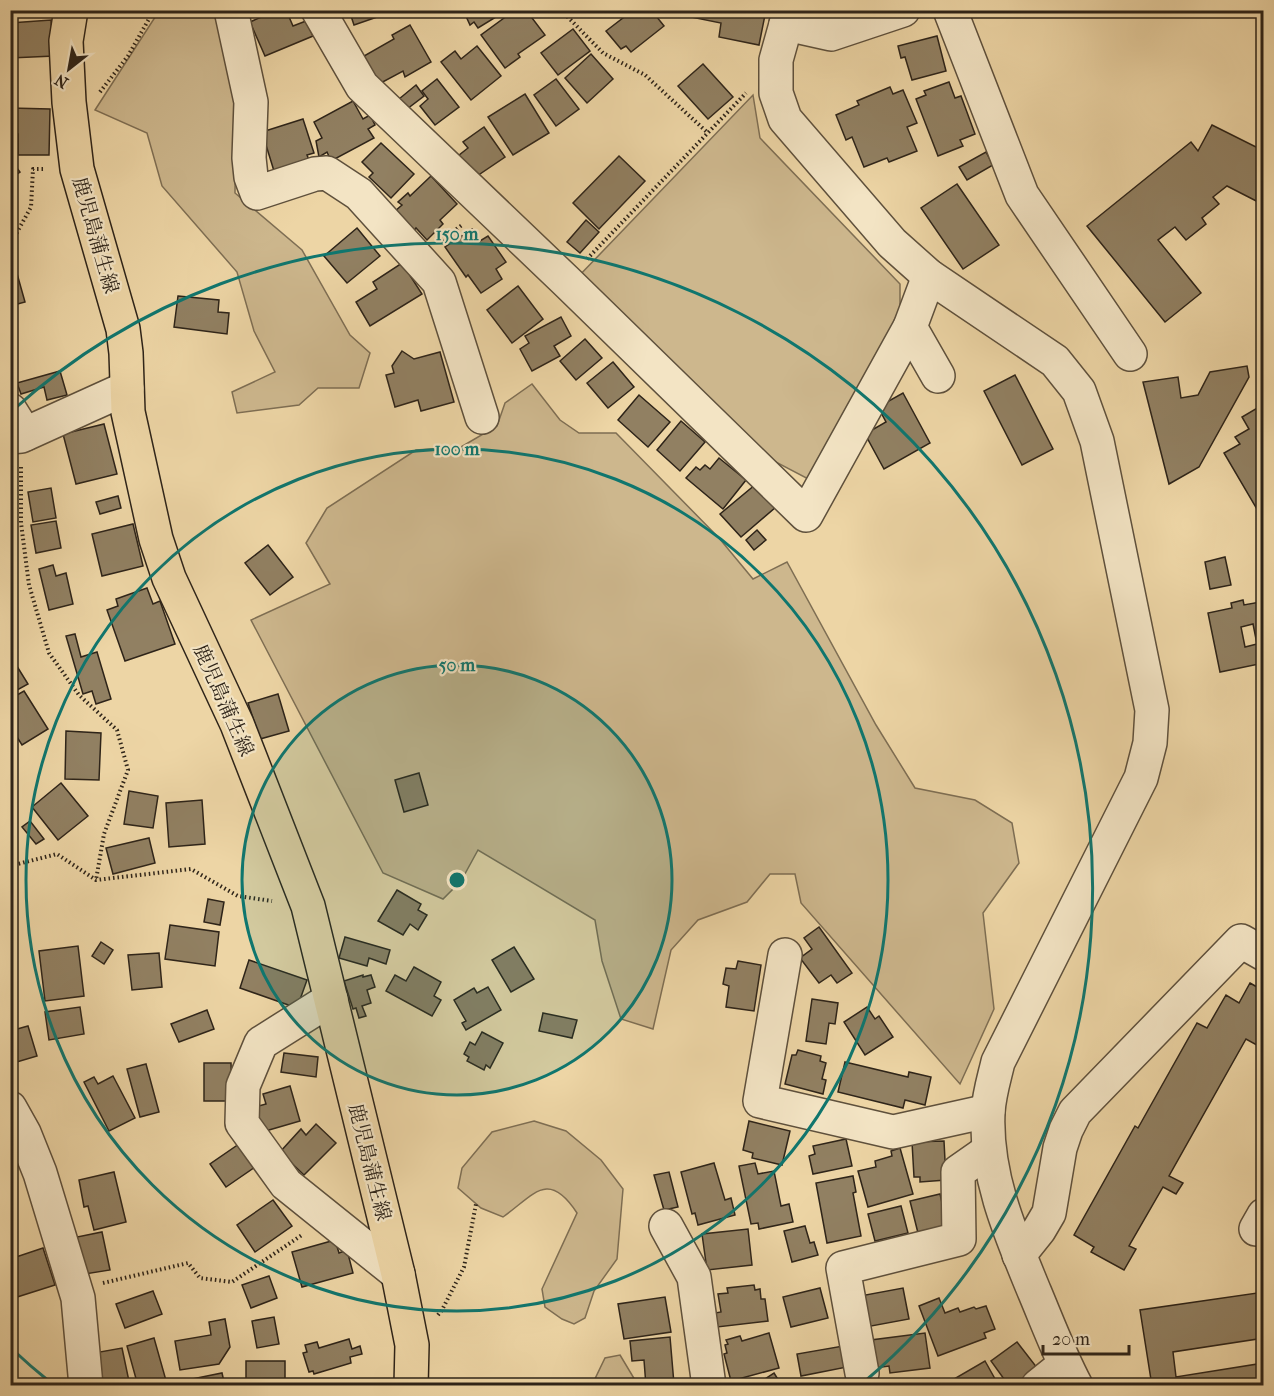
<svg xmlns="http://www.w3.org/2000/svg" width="1274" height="1396" viewBox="0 0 1274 1396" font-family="'IM FELL French Canon','Noto Serif JP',serif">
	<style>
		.green { fill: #cdb78d; stroke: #7e6e53; stroke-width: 1.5 }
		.building { fill: #918062; stroke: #2e2419; stroke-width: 1.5; fill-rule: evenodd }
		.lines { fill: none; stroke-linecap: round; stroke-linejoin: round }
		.minor-casing { stroke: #5e503c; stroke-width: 36 }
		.major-casing { stroke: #2e2419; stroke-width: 36 }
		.path { stroke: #2e2419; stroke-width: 4; stroke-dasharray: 1.5 3; stroke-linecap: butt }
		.minor { stroke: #f3e4c4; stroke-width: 33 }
		.major { stroke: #edd5a5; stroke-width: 33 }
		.ring { fill: none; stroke: #0f766e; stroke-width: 3 }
		.labels { text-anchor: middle; stroke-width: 4.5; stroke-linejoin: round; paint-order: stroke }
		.street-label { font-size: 20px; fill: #2e2419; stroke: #f3e4c4 }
		.centre { fill: #0f766e; stroke: #f3e4c4; stroke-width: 3 }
		.ring-label { font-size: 18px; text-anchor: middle; font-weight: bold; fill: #0f766e; stroke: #f3e4c4; stroke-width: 4.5; stroke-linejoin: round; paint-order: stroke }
	</style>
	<rect width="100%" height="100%" fill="#edd5a5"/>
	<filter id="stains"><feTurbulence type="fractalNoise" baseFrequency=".00333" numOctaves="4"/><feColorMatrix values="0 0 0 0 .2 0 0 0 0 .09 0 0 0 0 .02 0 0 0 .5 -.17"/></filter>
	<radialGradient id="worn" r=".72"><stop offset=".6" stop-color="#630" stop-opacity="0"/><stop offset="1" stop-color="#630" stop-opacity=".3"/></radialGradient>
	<!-- green -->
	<g class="green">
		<polygon points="159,11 219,11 236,102 235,193 302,250 350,335 370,353 359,388 318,388 299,405 237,413 232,392 275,372 254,331 237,272 162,186 147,133 95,110"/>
		<polygon points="753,95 760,138 900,284 900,314 814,482 768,458 576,279"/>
		<polygon points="532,384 560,420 579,433 616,433 719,538 753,579 787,562 876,725 915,788 975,800 1012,823 1019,863 983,913 994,1009 960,1084 801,903 795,874 770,874 747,902 698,920 671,950 653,1029 621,1019 602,961 595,920 478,850 461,881 443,899 383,873 251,620 330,584 306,543 327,508 416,450 461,447 497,426 505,403"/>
		<path d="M534 1121 566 1131 601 1160 623 1189 617 1259 594 1291 585 1318 574 1324 562 1319 545 1307 542 1289 577 1213C548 1169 534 1195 503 1217L481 1208 458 1188 462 1168 492 1132Z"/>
		<polygon points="620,1355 638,1385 592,1385 605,1358"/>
	</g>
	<!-- building -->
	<g class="building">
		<polygon points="277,10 286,10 293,26 306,21 313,36 265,56 250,22"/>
		<polygon points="349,10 382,10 383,15 354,25"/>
		<polygon points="467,10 504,10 504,12 478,28 474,22 470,25 465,14 468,12"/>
		<polygon points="515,10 526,10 545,35 518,54 520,57 505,68 481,35"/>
		<polygon points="625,10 657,10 660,13 656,16 664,26 631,52 626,46 621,49 606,31 628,14"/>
		<polygon points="687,10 766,10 759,45 719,37 721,23 686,16"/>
		<polygon points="822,10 838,10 836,16"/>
		<polygon points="51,20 54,56 10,58 10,23"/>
		<polygon points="410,25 431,62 405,77 403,71 379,84 364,56 394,39 392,35"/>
		<polygon points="573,29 590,51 558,75 541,53"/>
		<polygon points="937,36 946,71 912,80 905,57 901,58 898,46"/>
		<polygon points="477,46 501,76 471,100 441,62 455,51 461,59"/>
		<polygon points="591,54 613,79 587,103 565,78"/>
		<polygon points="703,64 733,97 708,119 678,86"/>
		<polygon points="437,79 459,107 435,125 420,106 428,99 422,91"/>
		<polygon points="556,79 579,109 556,126 534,95"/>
		<polygon points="949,82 955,98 961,96 975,134 960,140 963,146 938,156 916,99 926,95 924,91"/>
		<polygon points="416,85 424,96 407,109 399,99"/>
		<polygon points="890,87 893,94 903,90 917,123 907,127 917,151 889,162 887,158 864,167 852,137 846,140 836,115 859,105 857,101"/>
		<polygon points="525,94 549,133 513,155 488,117"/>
		<polygon points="353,101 363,119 370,115 375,125 368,129 374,138 331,161 327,152 319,157 316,141 322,138 314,122"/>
		<polygon points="10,108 50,109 49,155 18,155 18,134 10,134"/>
		<polygon points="303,119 314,153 307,155 309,160 274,171 262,132"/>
		<polygon points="1212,125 1264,151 1264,205 1227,186 1213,197 1219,204 1202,218 1206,224 1186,240 1175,227 1158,240 1201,293 1165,322 1087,226 1191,142 1198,151"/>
		<polygon points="484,127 505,157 474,178 458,156 468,148 463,142"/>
		<polygon points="381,143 414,174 391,198 369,177 373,173 362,162"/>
		<polygon points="986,152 993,165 967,180 959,167"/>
		<polygon points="619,156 645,181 599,229 573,203"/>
		<polygon points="10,159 20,172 10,179"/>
		<polygon points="431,176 457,204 440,220 443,224 427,240 416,228 413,232 394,212 402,205 398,202 408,193 410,196"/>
		<polygon points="957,184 999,245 963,269 921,208"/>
		<polygon points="586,220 599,232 580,253 567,242"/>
		<polygon points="357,228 380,256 347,283 324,256"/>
		<polygon points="472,229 480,241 488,236 506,262 496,269 502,279 481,293 468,275 466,277 445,247"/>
		<polygon points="402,263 422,294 370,326 356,302 377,289 373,282"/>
		<polygon points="16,270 25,302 10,306 10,271"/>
		<polygon points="518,286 543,319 512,343 487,310"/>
		<polygon points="178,296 219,300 218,312 229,313 227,334 174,327"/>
		<polygon points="561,317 571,336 554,346 560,356 532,371 520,349 529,343 525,336"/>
		<polygon points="585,339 602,358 576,380 560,361"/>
		<polygon points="402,351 414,359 440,352 454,402 421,411 418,400 395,407 386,375 394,373 392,366"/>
		<polygon points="613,362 634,387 608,408 587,383"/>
		<polygon points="1247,366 1249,377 1199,467 1169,484 1143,382 1178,377 1181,398 1198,395 1210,372"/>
		<polygon points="60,371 67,395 47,400 44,387 21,394 17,383"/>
		<polygon points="1015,375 1053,449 1022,465 984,391"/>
		<polygon points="903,393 930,443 884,469 865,434 886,422 878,407"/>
		<polygon points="639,395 670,422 648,447 618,420"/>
		<polygon points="1264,404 1264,515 1261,516 1224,453 1240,444 1235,437 1249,429 1242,417"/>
		<polygon points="681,421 705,442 680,471 657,450"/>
		<polygon points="104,424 117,474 76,484 63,434"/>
		<polygon points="719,458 746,480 723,509 686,478 696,467 700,470 705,465 710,469"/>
		<polygon points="756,484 776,507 741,537 720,514"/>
		<polygon points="51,488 56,518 33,522 28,492"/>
		<polygon points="118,496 121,508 100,514 96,502"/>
		<polygon points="56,521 61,548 36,553 31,525"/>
		<polygon points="133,524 143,566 102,576 92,534"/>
		<polygon points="757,530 766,540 754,550 746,540"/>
		<polygon points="268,545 293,577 270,595 245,563"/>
		<polygon points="1225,557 1231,585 1210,589 1205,562"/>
		<polygon points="53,565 56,576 66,573 73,604 49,610 39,569"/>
		<polygon points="147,588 153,604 160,601 175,644 125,661 107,610 118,606 116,599"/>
		<path d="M1243 600 1244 605 1260 602 1264 611V663L1220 672 1208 613 1232 608 1231 603ZM1253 624 1257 644 1245 647 1241 627Z"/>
		<polygon points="75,634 81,657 97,652 111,699 96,704 92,691 83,694 66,636"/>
		<polygon points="10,655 28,684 10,694"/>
		<polygon points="24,691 48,729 22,745 10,726 10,699"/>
		<polygon points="278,694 289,731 260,739 248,703"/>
		<polygon points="66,731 101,733 99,780 65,779"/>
		<polygon points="419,773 428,805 404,812 395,780"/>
		<polygon points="61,783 88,816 58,840 32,807"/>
		<polygon points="129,791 158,796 153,828 124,824"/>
		<polygon points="202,800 205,844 169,847 166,803"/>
		<polygon points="30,821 44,839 36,844 22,827"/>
		<polygon points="149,838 155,863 113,874 106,848"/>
		<polygon points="397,890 421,904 418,910 427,915 418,930 410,924 403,935 378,921"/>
		<polygon points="208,899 224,902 220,925 204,922"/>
		<polygon points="170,925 219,932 215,966 165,959"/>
		<polygon points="819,927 852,973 837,983 831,975 819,983 800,958 812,949 804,938"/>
		<polygon points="345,937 390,950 386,964 369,958 367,966 339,958"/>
		<polygon points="101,942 113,950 104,964 92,956"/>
		<polygon points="78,946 84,996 45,1001 39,951"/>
		<polygon points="514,947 534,979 511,992 492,960"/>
		<polygon points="159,953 162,987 132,990 128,955"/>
		<polygon points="249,960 307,980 297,1008 240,988"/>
		<polygon points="738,961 761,965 754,1011 726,1007 729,986 723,984 726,968 736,969"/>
		<polygon points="414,967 441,982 434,996 441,1000 432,1016 386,991 395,975 406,981"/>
		<polygon points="363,975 363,977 371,975 375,987 367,990 371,1003 362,1006 366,1016 359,1018 356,1008 353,1009 344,981"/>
		<polygon points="1250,983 1264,991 1264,1049 1246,1039 1169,1176 1183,1183 1176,1194 1163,1187 1129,1246 1136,1249 1124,1270 1091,1252 1094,1247 1074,1235 1135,1126 1138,1128 1197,1023 1207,1028 1226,995 1239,1003"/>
		<polygon points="488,987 501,1010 466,1030 462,1023 466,1021 454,1000 474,988 477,993"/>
		<polygon points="812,999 838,1003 835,1024 829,1023 826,1044 806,1041"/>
		<polygon points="80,1007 84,1034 49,1040 45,1012"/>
		<polygon points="867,1007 875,1019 879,1016 893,1037 865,1055 844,1022"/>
		<polygon points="207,1010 214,1029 179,1042 171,1024"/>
		<polygon points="543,1013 577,1020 572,1038 539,1031"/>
		<polygon points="28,1026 37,1056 10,1064 10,1031"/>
		<polygon points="482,1032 503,1043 490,1068 486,1065 484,1070 467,1061 469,1057 464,1054 470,1042 475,1045"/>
		<polygon points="798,1050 821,1056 820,1061 826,1063 822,1079 826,1080 823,1094 785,1084 792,1055 796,1055"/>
		<polygon points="284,1053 318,1057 316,1077 281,1072"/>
		<polygon points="845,1062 908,1077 909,1072 931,1077 925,1105 905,1100 903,1108 838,1092"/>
		<polygon points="204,1063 231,1063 232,1101 204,1101"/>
		<polygon points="146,1064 159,1112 140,1117 127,1069"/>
		<polygon points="113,1076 135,1118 109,1131 84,1082 94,1077 98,1084"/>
		<polygon points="290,1086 300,1121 262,1132 255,1107 266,1104 263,1094"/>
		<polygon points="749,1121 790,1131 782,1165 752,1158 753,1153 743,1150"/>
		<polygon points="316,1124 336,1143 304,1175 280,1152 301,1129 306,1135"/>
		<polygon points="846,1139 852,1166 813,1174 809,1156 815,1154 813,1146"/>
		<polygon points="944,1141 946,1180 920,1182 920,1177 914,1177 912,1142"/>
		<polygon points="239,1144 255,1167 226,1187 210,1164"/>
		<polygon points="900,1148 913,1194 868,1207 858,1171 876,1167 875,1161 892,1156 891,1151"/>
		<polygon points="714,1163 725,1200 731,1198 735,1215 698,1225 695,1213 692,1214 681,1172"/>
		<polygon points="755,1163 758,1174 774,1171 781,1206 789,1204 793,1222 759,1229 758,1223 751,1224 739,1166"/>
		<polygon points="114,1172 126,1222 94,1230 88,1206 84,1207 79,1180"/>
		<polygon points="669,1172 678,1207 664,1210 654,1175"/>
		<polygon points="853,1176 856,1192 853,1193 861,1236 827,1243 816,1183"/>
		<polygon points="940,1194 948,1230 919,1237 910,1201"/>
		<polygon points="273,1200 292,1226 255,1252 237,1225"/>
		<polygon points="901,1206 908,1233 875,1241 868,1214"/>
		<polygon points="805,1226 810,1243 814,1242 818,1255 792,1262 784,1231"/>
		<polygon points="748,1229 752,1265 707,1270 702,1234"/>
		<polygon points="102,1232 110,1270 85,1274 77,1237"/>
		<polygon points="335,1240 339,1253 347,1250 353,1273 302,1287 292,1252"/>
		<polygon points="43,1248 55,1285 14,1298 10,1287 10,1259"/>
		<polygon points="269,1276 277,1298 251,1308 242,1285"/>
		<polygon points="754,1285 755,1290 760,1289 761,1299 765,1299 768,1321 717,1327 715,1313 721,1312 718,1294 728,1293 727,1288"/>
		<polygon points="820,1288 828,1318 791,1327 783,1297"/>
		<polygon points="903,1288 909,1319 866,1327 860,1296"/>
		<polygon points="153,1291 162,1314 125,1328 116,1304"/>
		<polygon points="1264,1292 1264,1338 1173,1352 1176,1377 1264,1363 1264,1386 1152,1386 1140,1310"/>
		<polygon points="665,1297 671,1332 624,1339 618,1304"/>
		<polygon points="939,1298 945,1313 958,1308 960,1312 974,1307 976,1309 986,1306 995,1329 984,1333 986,1338 938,1356 919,1306"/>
		<polygon points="274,1317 279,1344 257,1348 252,1321"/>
		<polygon points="225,1319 230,1347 219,1364 180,1370 175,1341 211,1335 209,1322"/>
		<polygon points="769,1333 779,1368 731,1381 724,1354 727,1353 725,1345 728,1344 726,1340 740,1336 742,1341"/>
		<polygon points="925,1333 930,1368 890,1373 889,1366 875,1368 871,1340"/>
		<polygon points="670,1337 674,1384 646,1386 644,1360 632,1361 630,1341"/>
		<polygon points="154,1338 167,1384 138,1386 127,1346"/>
		<polygon points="349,1339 352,1349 360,1346 362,1354 350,1357 351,1363 314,1374 313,1371 309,1372 303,1353 307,1352 305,1345 317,1342 319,1348"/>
		<polygon points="1017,1342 1038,1369 1015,1386 1009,1386 991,1361"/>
		<polygon points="843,1346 847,1367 801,1376 797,1354"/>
		<polygon points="122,1348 130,1386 101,1386 94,1353"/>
		<rect x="246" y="1361" width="39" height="25"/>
		<polygon points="985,1361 999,1386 942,1386"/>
		<polygon points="222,1373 225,1386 189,1386 187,1380"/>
		<polygon points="774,1373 782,1386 754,1386"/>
	</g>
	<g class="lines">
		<defs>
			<g id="minor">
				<polyline points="231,10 251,102 249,158 251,177 257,193 315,174 327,173 359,194 439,282 482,417"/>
				<polyline points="318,10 362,86 566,281 806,515 910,327 929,276"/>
				<path d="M790 10 776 60V93L785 119 892 243 929 276 1055 361 1079 391 1097 441 1152 710 1150 743 1141 778 998 1062C994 1079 989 1095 988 1112 985 1176 1011 1235 1035 1293 1048 1324 1060 1356 1076 1386"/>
				<polyline points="950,10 1022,195 1130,354"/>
				<polyline points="786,24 831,34 903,10"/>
				<polyline points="910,327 938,376"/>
				<polyline points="10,410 25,434"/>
				<polyline points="10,437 21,436 127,388"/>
				<polyline points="785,955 760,1101 893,1132 988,1111"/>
				<polyline points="331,999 261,1043 243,1086 242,1123 286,1184 398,1274"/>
				<polyline points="10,1108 24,1133 40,1173 78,1298 86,1386"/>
				<polyline points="666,1226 694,1277 709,1386"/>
				<polyline points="1256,1229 1264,1215"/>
				<polyline points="1019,1255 1039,1230 1049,1213 1060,1148 1066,1130 1075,1112 1241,941 1264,954"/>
				<polyline points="862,1373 843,1268 959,1239 958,1172 988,1151"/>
				<polyline points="1038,1386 1064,1365"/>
			</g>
			<polyline id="major" points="71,10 66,41 69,102 77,169 123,329 126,353 128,412 156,539 169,578 237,724 308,906 398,1274 412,1345 411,1386"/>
		</defs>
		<!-- minor casing -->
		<use href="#minor" class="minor-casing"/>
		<!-- major casing -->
		<use href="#major" class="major-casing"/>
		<!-- path -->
		<g class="path">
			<polyline points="561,10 603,53 645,75 708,133"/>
			<polyline points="100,92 128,56 154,10"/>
			<polyline points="442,240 462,225"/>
			<polyline points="10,245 31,207 33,169 46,169"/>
			<polyline points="587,259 746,93"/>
			<polyline points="21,467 21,523 29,585 49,653 79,695 117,730 128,770 104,834 96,880"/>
			<polyline points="10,866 57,854 96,880 191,869 238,896 272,901"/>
			<polyline points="103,1283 188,1263 200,1278 232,1282 302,1235"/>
			<polyline points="438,1315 442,1310 464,1267 476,1204"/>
		</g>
		<!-- minor -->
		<use href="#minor" class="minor"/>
		<!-- major -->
		<use href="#major" class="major"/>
	</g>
	<!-- distance rings -->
	<circle cx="457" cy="880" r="215" fill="#0f766e" fill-opacity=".12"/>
	<g class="ring">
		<circle cx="457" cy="880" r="215"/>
		<circle cx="457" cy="880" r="431"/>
		<path d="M50 1382A646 646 0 0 1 12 1349M12 411A646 646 0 1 1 864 1382"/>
	</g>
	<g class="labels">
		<!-- street labels -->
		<g class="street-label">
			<text transform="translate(96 235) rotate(74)" y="7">鹿児島蒲生線</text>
			<text transform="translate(224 700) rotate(66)" y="7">鹿児島蒲生線</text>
			<text transform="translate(370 1162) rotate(76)" y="7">鹿児島蒲生線</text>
		</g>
	</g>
	<circle cx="457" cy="880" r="9" class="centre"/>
	<g class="ring-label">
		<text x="457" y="240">150 m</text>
		<text x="457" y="455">100 m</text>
		<text x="457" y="671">50 m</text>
	</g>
	<!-- margin -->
	<rect width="1274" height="1396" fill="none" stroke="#edd5a5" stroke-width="36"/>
	<rect x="12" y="12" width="1250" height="1372" fill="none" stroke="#2e2419" stroke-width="3"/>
	<rect x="18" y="18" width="1238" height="1360" fill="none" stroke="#2e2419" stroke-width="1.5"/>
	<!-- north arrow -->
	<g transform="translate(69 69) rotate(211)" stroke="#f3e4c4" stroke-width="4.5" paint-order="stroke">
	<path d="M0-4.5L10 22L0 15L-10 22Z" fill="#2e2419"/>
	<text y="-9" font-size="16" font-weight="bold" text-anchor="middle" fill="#2e2419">N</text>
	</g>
	<!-- scale -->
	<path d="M1043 1345v9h86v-9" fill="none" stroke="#2e2419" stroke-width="3"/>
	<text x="1052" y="1345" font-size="18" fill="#2e2419" stroke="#f3e4c4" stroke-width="4.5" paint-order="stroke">20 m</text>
	<rect width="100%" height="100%" filter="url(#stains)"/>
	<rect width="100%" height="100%" fill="url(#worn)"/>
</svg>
